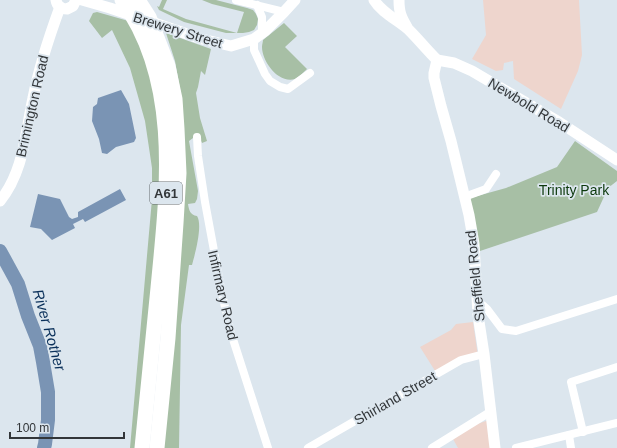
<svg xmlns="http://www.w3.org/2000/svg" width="617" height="448" viewBox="0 0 617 448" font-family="Arial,sans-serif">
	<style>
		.commercial { fill: #eed5cd }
		.green { fill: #a7bfa5 }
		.water { fill: #7a94b4 }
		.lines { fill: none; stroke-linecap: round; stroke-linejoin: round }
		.river { stroke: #7a94b4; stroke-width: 14 }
		.street { stroke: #fff; stroke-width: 8 }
		.secondary { stroke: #fff; stroke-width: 11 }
		.highway { stroke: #fff; stroke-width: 15 }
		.labels { text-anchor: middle; stroke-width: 3.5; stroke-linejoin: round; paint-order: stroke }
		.shield { fill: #dce6ee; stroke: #656b6f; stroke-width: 1 }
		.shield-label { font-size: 13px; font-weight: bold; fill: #323639 }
		.street-label { font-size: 14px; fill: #323639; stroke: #dce6ee }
		.park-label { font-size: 14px; fill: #0c390c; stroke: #dce6ee }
		.water-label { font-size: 15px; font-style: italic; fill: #0a305a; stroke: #dce6ee }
	</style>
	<rect width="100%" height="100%" fill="#dce6ee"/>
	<!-- commercial -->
	<g class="commercial">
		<polygon points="483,0 579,0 582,55 578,71 561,109 514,79 513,61 504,63 503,70 496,71 472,59 486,35"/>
		<polygon points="473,322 478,356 437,374 420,347 451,330 456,324"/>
		<polygon points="489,420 491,448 458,448 453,439 474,425"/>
	</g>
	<!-- green -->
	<g class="green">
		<polygon points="162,0 167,0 163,9 186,19 237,33 244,12 212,4 202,0 216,0 247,8 253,10 256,14 258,19 257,25 254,30 249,32 243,33 226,33 184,22 159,10 157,6 159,7"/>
		<polygon points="97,12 132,22 148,63 158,104 163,184 135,448 130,448 152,199 152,168 145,121 130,68 112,30 102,38 89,21 93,13"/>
		<path d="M284 23 297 36 285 47 307 69C304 72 299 77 295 79 278 84 262 61 262 47 262 44 263 42 263 40Z"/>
		<path d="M166 33 211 49 205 75 201 71 198 87 196 93 200 118 207 141 202 143 199 137 193 138 189 141 198 191 197 199 195 203 188 204C189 210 190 215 197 216 203 225 195 254 192 265H189L181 325 179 448H163L182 100 175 61Z"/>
		<polygon points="575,141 617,171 617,181 608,188 597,212 480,251 470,198 506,188 557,167"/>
	</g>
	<!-- water -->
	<g class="water">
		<polygon points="121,90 129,104 136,138 134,142 116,147 107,154 102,153 99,139 92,121 93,107 97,104 98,98"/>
		<polygon points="120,189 126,200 85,222 83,219 73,224 75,228 52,240 41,229 30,227 38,194 60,199 69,217 72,219 78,217 78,212"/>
	</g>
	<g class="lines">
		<!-- river -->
		<polyline class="river" points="0,251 18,284 28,316 40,346 43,362 48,392 48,420 45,444 44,448"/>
		<!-- street -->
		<g class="street">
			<polyline points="236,0 284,12"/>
			<polyline points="257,5 262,17 262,33"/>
			<polyline points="254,39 254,50 260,63 265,74 270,81 280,87 288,89 310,73"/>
			<polyline points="197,137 198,156 205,202 222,294 231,333 268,448"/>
			<polyline points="464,197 486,189 496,174"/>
			<polyline points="477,300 487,309 502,329 516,331 617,299"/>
			<polyline points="583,432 571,382 617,367"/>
			<polyline points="569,435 571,448"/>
			<polyline points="308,448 461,360 484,354"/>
			<polyline points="432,448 490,412"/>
			<polyline points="516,448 617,423"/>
		</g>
		<!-- secondary -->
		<g class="secondary">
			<path d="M56 0C57 6 61 9 67 9L73 6 76 0"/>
			<polyline points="82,0 110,8 202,39 231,46 254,39 265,31 284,12 295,0"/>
			<path d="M374 0C382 13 398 20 409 30 419 40 427 50 437 60"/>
			<path d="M399 0C399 12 401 17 407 27"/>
			<polyline points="437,60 434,73 434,78 441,106 451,141 469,215 474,244 478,315 484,354 495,448"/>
			<polyline points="437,60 454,63 472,71 559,122 617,160"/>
			<path d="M0 201C24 171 25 134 33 98 39 67 49 37 60 7"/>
		</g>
		<!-- highway -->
		<g class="highway">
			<path d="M122 0C182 82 167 193 158 288 153 341 147 395 142 448"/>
			<polyline points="138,0 149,17 168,66 175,99 177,129 179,173 176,223 168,338 157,448"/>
		</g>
	</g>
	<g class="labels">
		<!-- shield labels -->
		<rect class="shield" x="150" y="182" width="32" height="22" rx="3"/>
		<g class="shield-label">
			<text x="166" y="198">A61</text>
		</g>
		<!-- street labels -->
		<g class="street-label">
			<text transform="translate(178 30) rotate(17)" y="5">Brewery Street</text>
			<text transform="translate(529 105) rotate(31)" y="5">Newbold Road</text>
			<text transform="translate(32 106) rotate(-77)" y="5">Brimington Road</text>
			<text transform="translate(475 276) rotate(-96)" y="5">Sheffield Road</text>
			<text transform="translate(223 295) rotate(77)" y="5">Infirmary Road</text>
			<text transform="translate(395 398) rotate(-30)" y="5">Shirland Street</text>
		</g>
		<!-- park labels -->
		<g class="park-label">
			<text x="574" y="195">Trinity Park</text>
		</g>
		<!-- water labels -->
		<g class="water-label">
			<text transform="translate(49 330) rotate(74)" y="5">River Rother</text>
		</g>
	</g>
	<!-- scale -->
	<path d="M10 432v6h114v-6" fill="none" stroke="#323639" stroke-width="2"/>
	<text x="16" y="432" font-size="12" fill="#323639" stroke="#dce6ee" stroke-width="3" paint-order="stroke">100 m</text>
</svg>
